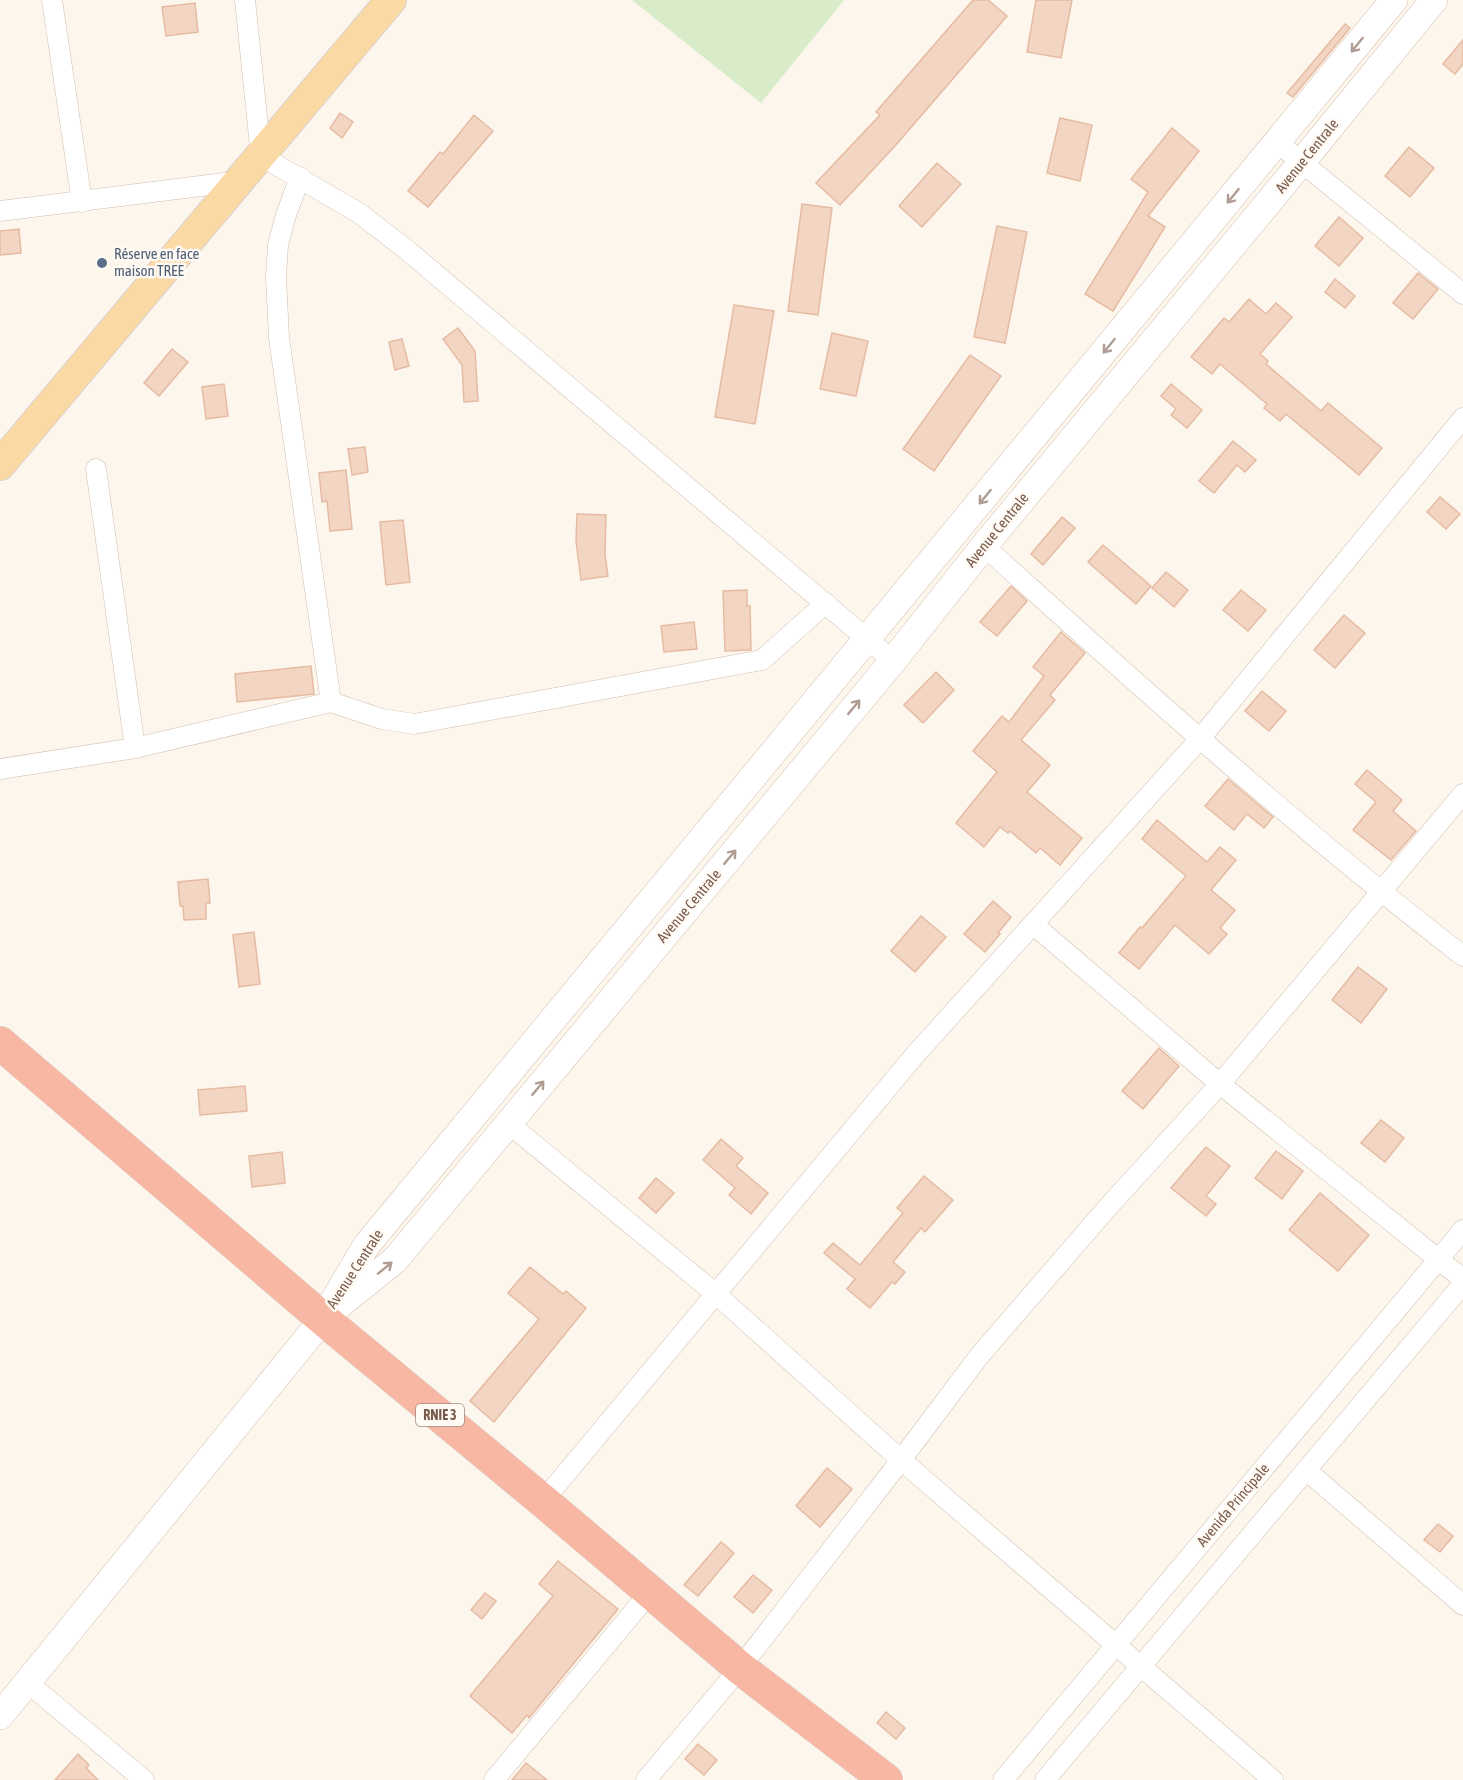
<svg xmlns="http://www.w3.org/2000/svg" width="1463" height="1780" viewBox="0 0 1463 1780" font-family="'Asap Condensed',sans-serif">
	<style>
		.green { fill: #d8ecc9 }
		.building { fill: #f3d5c3; stroke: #e6bba3; stroke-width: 1.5 }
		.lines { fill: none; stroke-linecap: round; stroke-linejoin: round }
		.street-casing { stroke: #d1beb0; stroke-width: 21 }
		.secondary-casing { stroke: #d6c0b0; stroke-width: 28 }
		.primary-casing { stroke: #dad1cd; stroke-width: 32 }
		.highway-casing { stroke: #dad1cd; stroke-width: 34 }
		.street { stroke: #fff; stroke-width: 20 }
		.secondary { stroke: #fff; stroke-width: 27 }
		.primary { stroke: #fbd9a5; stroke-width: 30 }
		.highway { stroke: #f7b7a3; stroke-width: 33 }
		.oneway { stroke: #af9d94 }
		.service-dot { fill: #5c6f8a; stroke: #fffaf3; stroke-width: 2 }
		.labels { text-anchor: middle; stroke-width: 5; stroke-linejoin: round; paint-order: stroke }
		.shield { fill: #fffaf3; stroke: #a28b7f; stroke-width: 1.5 }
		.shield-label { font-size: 14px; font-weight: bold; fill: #7a5c4d }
		.street-label { font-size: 15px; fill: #7a5c4d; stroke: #fffaf3 }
		.service-label { font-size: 15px; fill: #4e5e75; stroke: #fffaf3; text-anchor: start }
	</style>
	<rect width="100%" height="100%" fill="#fdf6ec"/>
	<!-- green -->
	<polygon class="green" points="632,0 844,0 761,103"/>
	<!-- building -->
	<g class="building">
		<polygon points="973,0 988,0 1007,16 895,146 840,205 816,183 880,115 876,112"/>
		<polygon points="1036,0 1072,0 1061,58 1027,52"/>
		<polygon points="195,3 198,32 166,36 162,7"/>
		<polygon points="1345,24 1350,28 1293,97 1287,93"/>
		<polygon points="1463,40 1463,64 1455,74 1443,64"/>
		<polygon points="340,113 353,122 342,138 330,128"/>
		<polygon points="474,115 493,131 428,207 408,191 440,152 443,154"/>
		<polygon points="1060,118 1092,125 1080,181 1047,173"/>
		<polygon points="1172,128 1199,151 1148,216 1165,227 1113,311 1085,294 1148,192 1131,179"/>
		<polygon points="1409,147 1434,168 1410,197 1385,176"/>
		<polygon points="937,163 961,184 922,227 899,206"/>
		<polygon points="802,204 832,208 818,315 788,311"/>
		<polygon points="1339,217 1363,238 1339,266 1315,246"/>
		<polygon points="997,226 1027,232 1005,343 974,337"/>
		<polygon points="19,229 21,253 0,255 0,231"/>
		<polygon points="1418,273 1438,289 1413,319 1393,303"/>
		<polygon points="1335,279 1355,296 1345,308 1325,292"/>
		<polygon points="1249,299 1266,314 1276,303 1292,317 1260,354 1268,361 1266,364 1321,411 1328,403 1382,448 1359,475 1286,414 1280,421 1264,408 1267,404 1220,364 1212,374 1191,357 1224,318 1229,322"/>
		<polygon points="734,305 774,311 755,424 715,417"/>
		<polygon points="458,328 475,351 478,401 464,402 462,365 443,339"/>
		<polygon points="832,333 868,341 856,396 820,389"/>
		<polygon points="402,339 409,366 395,370 389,342"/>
		<polygon points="172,349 188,362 159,396 144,383"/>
		<polygon points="970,355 1001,376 934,471 903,449"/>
		<polygon points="224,384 228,416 206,419 202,387"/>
		<polygon points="1171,384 1202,410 1187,428 1171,415 1176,409 1161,396"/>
		<polygon points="1233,441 1256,460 1245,472 1237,465 1214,493 1199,481"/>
		<polygon points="365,447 368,472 352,475 348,449"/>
		<polygon points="346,470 352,529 330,531 327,501 322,502 319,473"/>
		<polygon points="1440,497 1460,514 1446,529 1427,512"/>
		<polygon points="577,514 606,515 605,555 608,576 581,580 576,541"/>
		<polygon points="1062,517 1075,528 1043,565 1031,554"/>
		<polygon points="403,520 410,582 386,585 380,522"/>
		<polygon points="1103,545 1151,586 1136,604 1088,562"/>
		<polygon points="1166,572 1188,590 1174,607 1152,588"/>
		<polygon points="1011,586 1027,601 997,636 980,622"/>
		<polygon points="747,590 747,606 750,606 751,650 725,651 723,591"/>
		<polygon points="1241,590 1266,610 1248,631 1223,610"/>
		<polygon points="1344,615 1365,633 1335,668 1314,650"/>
		<polygon points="694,622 697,649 664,652 661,626"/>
		<polygon points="1061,632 1085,653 1050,695 1055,700 1021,740 1050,765 1027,792 1082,838 1060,865 1040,848 1036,853 1010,831 1008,833 1000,827 984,847 956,823 997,772 973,751 1002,716 1009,722 1044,676 1033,667"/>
		<polygon points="311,666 314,694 237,702 235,674"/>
		<polygon points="936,672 954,690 923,723 904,705"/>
		<polygon points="1262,691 1286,711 1269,731 1245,711"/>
		<polygon points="1367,770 1402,800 1393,811 1416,831 1391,860 1353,830 1376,802 1355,784"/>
		<polygon points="1228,779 1273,817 1264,828 1247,814 1234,830 1205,806"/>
		<polygon points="1157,820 1207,862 1220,847 1236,860 1211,890 1235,910 1220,928 1227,934 1209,954 1175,925 1139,969 1119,953 1140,927 1142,928 1186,876 1142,839"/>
		<polygon points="208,879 210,903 206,903 206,919 184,920 183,906 180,906 178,882"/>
		<polygon points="993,901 1011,917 998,933 1000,934 985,952 964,934"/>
		<polygon points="921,916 946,937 915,972 891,951"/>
		<polygon points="254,932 260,984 239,987 233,935"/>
		<polygon points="1358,967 1387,989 1361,1023 1332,1000"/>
		<polygon points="1159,1048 1179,1066 1143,1109 1122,1091"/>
		<polygon points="245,1086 247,1111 200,1115 198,1090"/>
		<polygon points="1381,1120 1404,1138 1385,1162 1361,1143"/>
		<polygon points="721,1139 743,1158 736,1166 768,1193 751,1214 729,1195 735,1188 703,1160"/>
		<polygon points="1206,1147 1230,1166 1206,1196 1216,1204 1206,1216 1171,1188"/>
		<polygon points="1276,1151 1303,1171 1282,1199 1255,1178"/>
		<polygon points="282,1152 285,1183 252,1187 249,1156"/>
		<polygon points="924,1176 953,1200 925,1232 921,1228 893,1262 905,1272 895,1284 892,1282 870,1308 847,1289 855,1279 824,1253 833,1243 860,1265 903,1213 897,1208"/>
		<polygon points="656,1178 674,1193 656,1213 639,1198"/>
		<polygon points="1320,1193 1369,1235 1338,1271 1289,1230"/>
		<polygon points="530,1267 563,1294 566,1291 586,1308 494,1422 470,1401 539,1319 508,1293"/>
		<polygon points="827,1468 852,1489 820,1527 796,1506"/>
		<polygon points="1438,1524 1453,1536 1440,1552 1424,1540"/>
		<polygon points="721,1542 734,1553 698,1596 684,1585"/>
		<polygon points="558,1561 618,1609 529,1718 527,1715 512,1733 470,1696 553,1596 539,1584"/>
		<polygon points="753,1575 772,1590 753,1613 734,1597"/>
		<polygon points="485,1593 496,1601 482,1619 471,1610"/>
		<polygon points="886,1712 905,1728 896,1739 877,1723"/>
		<polygon points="698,1744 717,1760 704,1775 685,1759"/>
		<polygon points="78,1754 89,1765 86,1768 98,1780 55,1780"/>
		<polygon points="526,1763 547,1780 512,1780"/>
	</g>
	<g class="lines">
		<defs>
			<g id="street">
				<polyline points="52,0 82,202"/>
				<polyline points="245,0 261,156 359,213 407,250 893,661"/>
				<polyline points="1277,142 1463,294"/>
				<polyline points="300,177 286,215 278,245 276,277 279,338 331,702"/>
				<polyline points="0,211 241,181"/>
				<polyline points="96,469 135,748"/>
				<path d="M984 546C1140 687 1296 827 1463 956"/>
				<polyline points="0,769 135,748 331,702 382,719 414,724 762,660 826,603"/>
				<polyline points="1034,925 1220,1084 1463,1279"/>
				<polyline points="509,1124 716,1294 901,1460 1273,1780"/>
				<polyline points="1306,1470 1463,1605"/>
				<polyline points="543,1501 915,1055 1199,740 1463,418"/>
				<polyline points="28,1683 144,1780"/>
				<polyline points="494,1780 651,1591"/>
				<polyline points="646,1780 740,1668 901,1460 980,1355 1108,1207 1220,1084 1463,794"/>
				<polyline points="1003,1780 1463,1230"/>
				<polyline points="1045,1780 1463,1284"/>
			</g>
			<g id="secondary">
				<polyline points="338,1306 395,1260 893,661 984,546 1301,163 1434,0"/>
				<polyline points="0,1716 323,1319 366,1246 1394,0"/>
			</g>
			<polyline id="primary" points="0,465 391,0"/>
			<polyline id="highway" points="0,1043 323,1319 543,1501 740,1668 886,1780"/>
		</defs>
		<!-- street casing -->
		<use href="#street" class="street-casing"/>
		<!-- secondary casing -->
		<use href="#secondary" class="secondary-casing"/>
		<!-- primary casing -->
		<use href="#primary" class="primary-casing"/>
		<!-- highway casing -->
		<use href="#highway" class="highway-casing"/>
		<!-- street -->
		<use href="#street" class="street"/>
		<!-- secondary -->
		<use href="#secondary" class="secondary"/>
		<!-- primary -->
		<use href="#primary" class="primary"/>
		<!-- highway -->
		<use href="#highway" class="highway"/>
	</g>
	<!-- one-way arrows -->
	<defs><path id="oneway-shaft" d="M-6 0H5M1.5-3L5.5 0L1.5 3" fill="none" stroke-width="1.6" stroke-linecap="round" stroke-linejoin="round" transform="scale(1.5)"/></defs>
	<g class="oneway">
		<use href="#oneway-shaft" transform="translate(1357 45) rotate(129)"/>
		<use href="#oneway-shaft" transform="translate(1233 196) rotate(129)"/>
		<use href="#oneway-shaft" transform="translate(1109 346) rotate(129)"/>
		<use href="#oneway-shaft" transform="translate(985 497) rotate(129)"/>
		<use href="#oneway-shaft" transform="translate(854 707) rotate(-50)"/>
		<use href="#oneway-shaft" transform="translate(730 857) rotate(-50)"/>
		<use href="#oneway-shaft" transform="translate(538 1088) rotate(-50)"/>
		<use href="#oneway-shaft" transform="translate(385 1268) rotate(-39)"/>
	</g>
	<!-- markers -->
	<circle class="service-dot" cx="102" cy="263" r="6"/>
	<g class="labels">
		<!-- shield labels -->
		<rect class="shield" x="416" y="1404" width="48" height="22" rx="4.5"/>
		<g class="shield-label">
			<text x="440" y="1420">RNIE 3</text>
		</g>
		<!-- street labels -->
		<g class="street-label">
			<text transform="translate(1307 156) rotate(-51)" y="5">Avenue Centrale</text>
			<text transform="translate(997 530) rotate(-51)" y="5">Avenue Centrale</text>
			<text transform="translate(689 906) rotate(-50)" y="5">Avenue Centrale</text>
			<text transform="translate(355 1269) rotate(-57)" y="5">Avenue Centrale</text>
			<text transform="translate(1233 1505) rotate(-50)" y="5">Avenida Principale</text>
		</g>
		<!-- service labels -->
		<g class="service-label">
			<text x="114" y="259">Réserve en face<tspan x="114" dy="17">maison TREE</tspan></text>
		</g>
	</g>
</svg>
